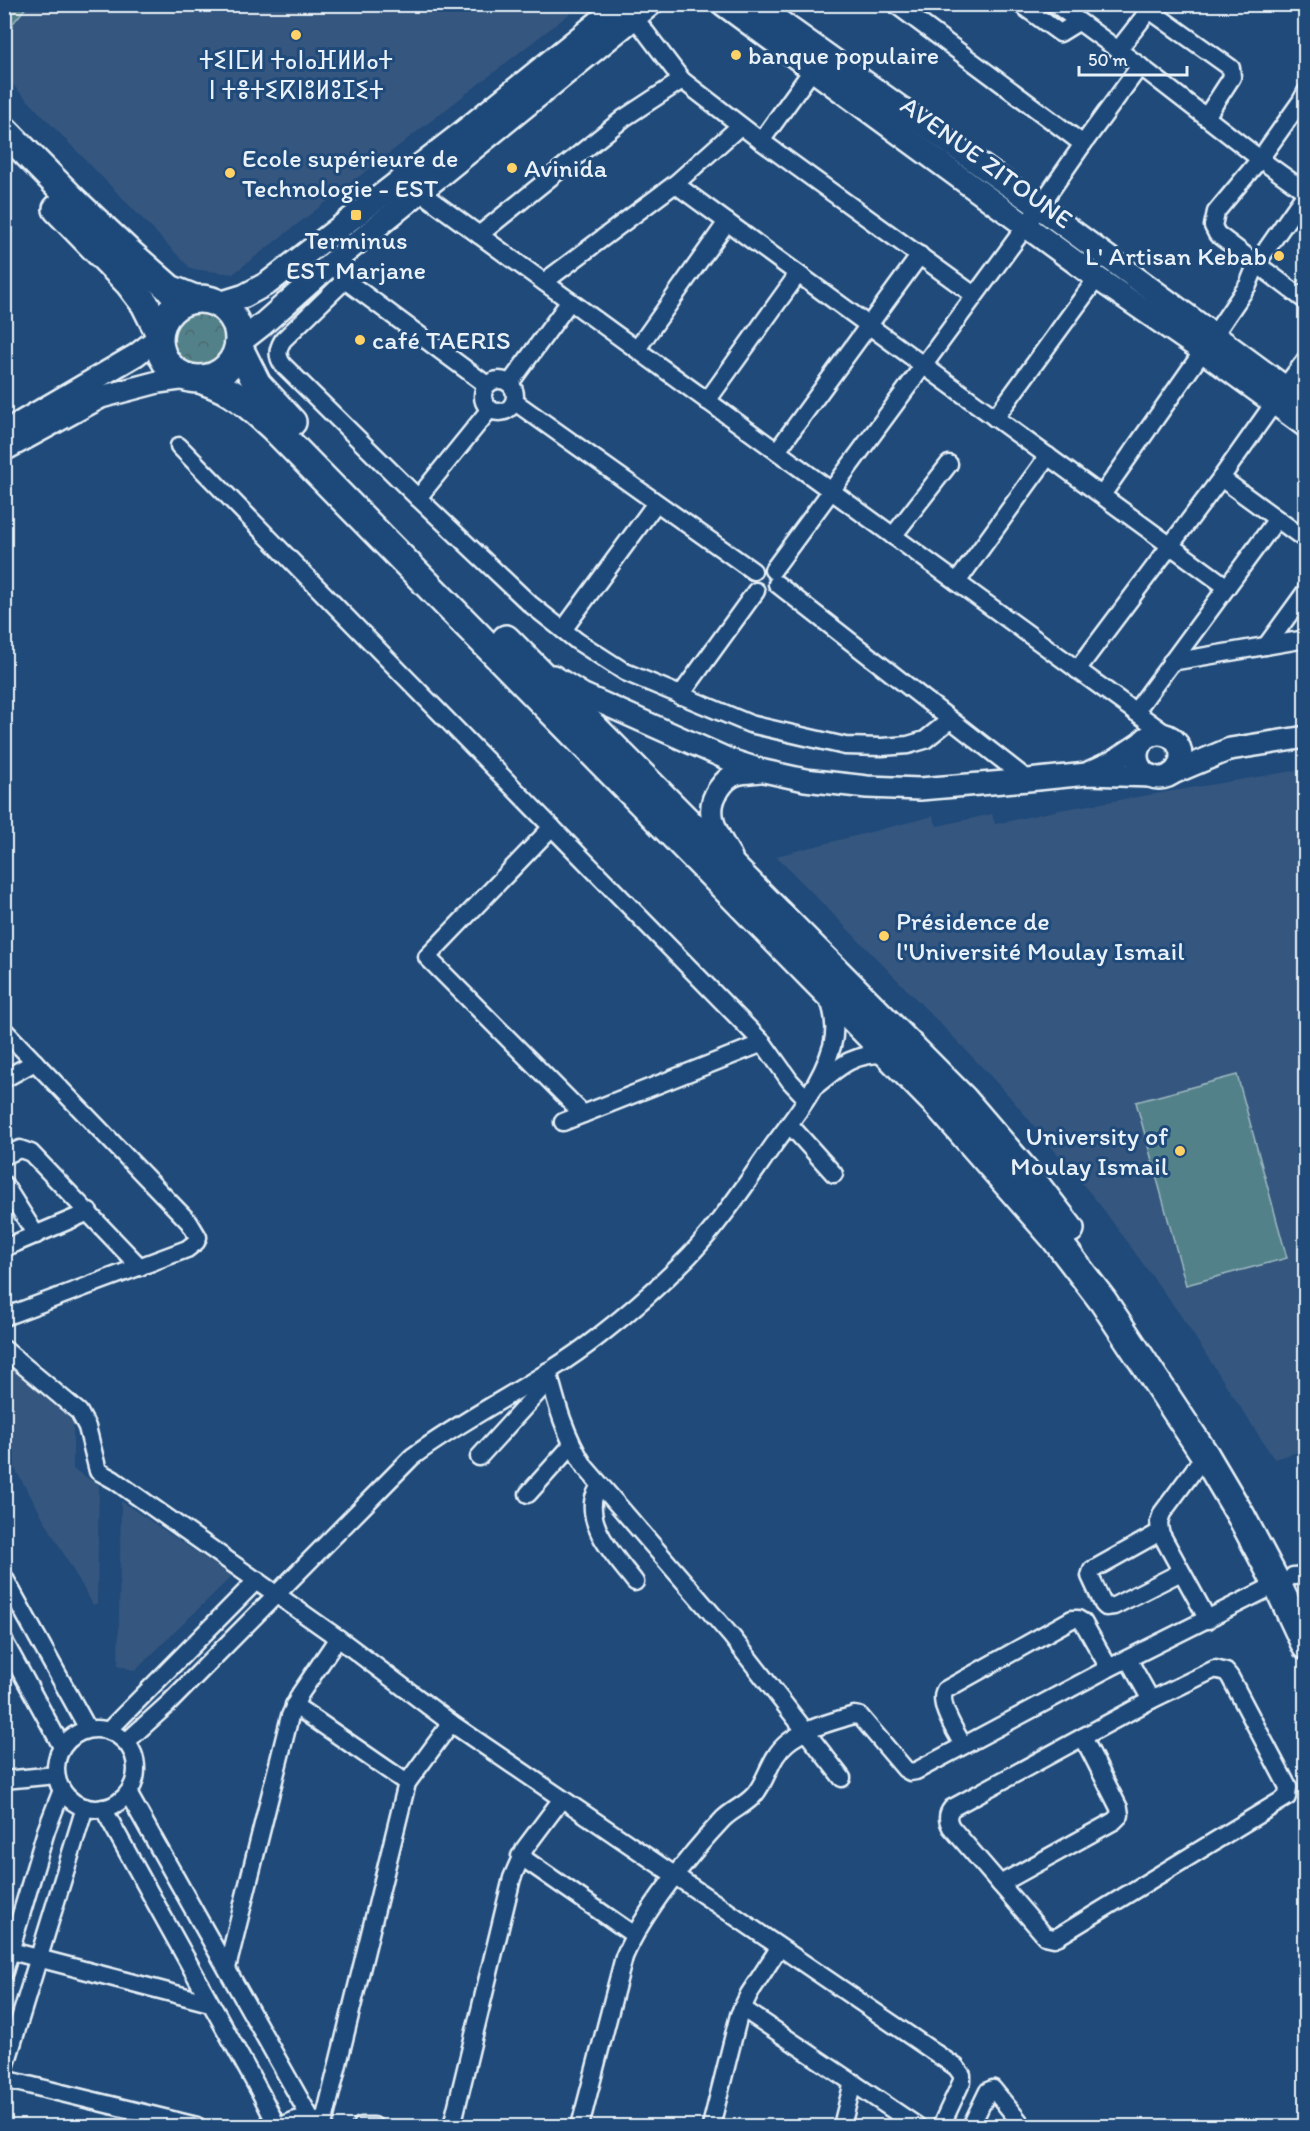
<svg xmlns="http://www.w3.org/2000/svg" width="1310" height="2131" viewBox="0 0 1310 2131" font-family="Itim,'Noto Sans Tifinagh',sans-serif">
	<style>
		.built { fill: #34567e }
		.grass { fill: url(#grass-tufts); stroke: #9eb9c1; stroke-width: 1.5 }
		.forest { fill: url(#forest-crowns); stroke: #9eb9c1; stroke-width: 1.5 }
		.garden { fill: #53818a; stroke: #9eb9c1; stroke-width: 1.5 }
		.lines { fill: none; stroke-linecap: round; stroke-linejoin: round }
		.minor-casing { stroke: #e8f1f8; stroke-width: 21 }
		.tertiary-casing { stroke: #e8f1f8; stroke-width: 26 }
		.secondary-casing { stroke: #e8f1f8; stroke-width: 27 }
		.trunk-casing { stroke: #e8f1f8; stroke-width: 32 }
		.minor { stroke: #1f4a7a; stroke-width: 16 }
		.tertiary { stroke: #1f4a7a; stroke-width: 21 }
		.secondary { stroke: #1f4a7a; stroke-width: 22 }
		.trunk { stroke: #1f4a7a; stroke-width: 27 }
		.poi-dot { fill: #ffd166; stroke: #1f4a7a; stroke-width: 2 }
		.labels { text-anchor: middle; stroke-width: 6; stroke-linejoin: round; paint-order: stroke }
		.poi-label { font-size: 26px; fill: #e8f1f8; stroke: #1f4a7a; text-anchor: start }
		.street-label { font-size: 26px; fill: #e8f1f8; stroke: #1f4a7a }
	</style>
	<defs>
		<pattern id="grass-tufts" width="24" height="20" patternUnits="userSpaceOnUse" patternTransform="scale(1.5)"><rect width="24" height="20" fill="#53818a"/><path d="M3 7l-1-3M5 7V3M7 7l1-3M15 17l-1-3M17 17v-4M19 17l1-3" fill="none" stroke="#4d676d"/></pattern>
		<pattern id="forest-crowns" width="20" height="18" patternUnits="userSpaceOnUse" patternTransform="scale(1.5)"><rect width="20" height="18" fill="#53818a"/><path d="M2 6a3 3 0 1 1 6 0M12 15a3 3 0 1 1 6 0" fill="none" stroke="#4d676d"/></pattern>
	</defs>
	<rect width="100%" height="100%" fill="#1f4a7a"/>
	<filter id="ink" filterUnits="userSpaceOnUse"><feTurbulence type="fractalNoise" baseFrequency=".0167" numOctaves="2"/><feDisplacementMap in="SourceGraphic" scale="12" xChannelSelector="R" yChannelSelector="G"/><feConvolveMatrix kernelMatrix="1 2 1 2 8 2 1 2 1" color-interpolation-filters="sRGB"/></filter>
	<g filter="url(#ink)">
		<!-- built -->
		<g class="built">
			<polygon points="28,5 28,4 581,5 233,274 191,269 5,77 5,33"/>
			<polygon points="1305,769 1305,1450 1274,1459 1181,1316 1100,1205 1009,1096 961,1045 776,856 933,816 937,826 992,814 995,824 1059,810"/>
			<polygon points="5,1360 73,1422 73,1469 99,1485 97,1603 93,1605 15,1469 5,1475"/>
			<polygon points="121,1501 232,1576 135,1671 118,1665"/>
		</g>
		<!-- grass -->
		<polygon class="grass" points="5,4 28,5 5,33 4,5"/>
		<!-- forest -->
		<circle class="forest" cx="201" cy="337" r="31"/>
		<!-- garden -->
		<polygon class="garden" points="1237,1075 1287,1258 1186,1285 1136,1102"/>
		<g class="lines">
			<defs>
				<g id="minor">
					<polyline points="1020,4 1060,33 1078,22"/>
					<polyline points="1055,4 1140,66 1260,159 1306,192"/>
					<polyline points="1141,4 1231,68 1232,77 1206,117"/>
					<polyline points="635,18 682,80 761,141 974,295"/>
					<polyline points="1118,50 1154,4"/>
					<polyline points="1306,92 1301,101 1260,159 1216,212 1213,226 1217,234 1306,301"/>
					<polyline points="761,141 813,69"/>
					<polyline points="1083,144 1140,66"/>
					<polyline points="675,184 1227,587"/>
					<polyline points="420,192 1170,737"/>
					<polyline points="479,235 624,118 682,80"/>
					<polyline points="340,273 345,280 487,385"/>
					<path d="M345 280 283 340C277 350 277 356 283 365L418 498 530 604 577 641 625 672 750 724 845 746 882 747 908 745 925 740 950 720"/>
					<polyline points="544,282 675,184 740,126"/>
					<polyline points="1214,335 1248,285 1257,263 1306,193"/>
					<polyline points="637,349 727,222"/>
					<circle cx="499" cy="396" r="16"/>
					<polyline points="510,383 570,301"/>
					<polyline points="1284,388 1306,359"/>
					<polyline points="707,401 798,274"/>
					<polyline points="515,402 753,571"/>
					<polyline points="995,418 1097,278"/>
					<polyline points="179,446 763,1043 790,1081 806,1098"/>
					<polyline points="777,451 920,255"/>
					<polyline points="1221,478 1306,540"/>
					<polyline points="1102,495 1203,351"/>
					<polyline points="418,498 490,409"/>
					<polyline points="893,536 949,464"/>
					<polyline points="773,570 1026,226 1083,144 895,4"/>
					<polyline points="957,582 1048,456"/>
					<polyline points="777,584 1028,780"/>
					<polyline points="563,630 656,503"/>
					<polyline points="1266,646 1306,591"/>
					<polyline points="1171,662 1306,639"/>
					<polyline points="1077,670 1221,478 1274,403"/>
					<polyline points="680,696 756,591"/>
					<polyline points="1135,712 1277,519"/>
					<polyline points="552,827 427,957 583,1114"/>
					<polyline points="4,1030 189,1222 198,1237 196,1242 187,1249 4,1317"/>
					<polyline points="4,1079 35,1062"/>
					<path d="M817 1085C841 1065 854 1053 887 1054"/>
					<polyline points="563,1122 763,1043"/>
					<polyline points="789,1124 834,1174"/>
					<polyline points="4,1156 20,1149 31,1153 140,1267"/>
					<polyline points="4,1184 36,1235"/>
					<polyline points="4,1248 89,1212"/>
					<polyline points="4,1349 79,1412 87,1427 98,1471 114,1480 338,1638 451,1723 956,2067 962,2075 962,2081 941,2126"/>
					<path d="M548 1371C557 1406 565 1435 585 1467L732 1637 842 1778"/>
					<polyline points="1205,1455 1162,1513 1159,1522 1160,1532 1208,1620"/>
					<polyline points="479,1457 550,1379"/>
					<path d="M600 1485C597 1491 593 1497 593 1503 590 1532 619 1561 635 1582"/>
					<polyline points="528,1494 571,1446"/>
					<polyline points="1160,1532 1092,1570 1090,1576 1103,1604 1106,1607 1114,1606 1181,1572"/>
					<polyline points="1293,1576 1306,1575"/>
					<polyline points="4,1577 88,1729"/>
					<polyline points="4,1641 62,1747"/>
					<polyline points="1128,1659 1151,1700"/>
					<path d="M1215 1669 1226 1672 1230 1677 1288 1787 1287 1797 1059 1936 1054 1938 1045 1936 951 1827C947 1820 947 1814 952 1808L1151 1700Z"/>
					<polyline points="294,1705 407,1783"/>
					<circle cx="96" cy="1769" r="40"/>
					<polyline points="109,1730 257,1580"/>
					<path d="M126 1742 168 1704 412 1457C471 1413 541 1382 599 1336 630 1312 662 1284 690 1255 722 1221 748 1181 775 1143 797 1114 822 1081 832 1046 837 1029 834 1013 828 997"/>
					<path d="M963 1745C956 1732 937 1704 945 1690L1072 1619H1078L1083 1622 1109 1668"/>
					<polyline points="4,1780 56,1775"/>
					<polyline points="128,1793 311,2119"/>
					<polyline points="103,1808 261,2094 277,2126"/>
					<polyline points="520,1856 634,1935"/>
					<polyline points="1000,1884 1114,1821 1120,1815 1119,1808 1083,1737"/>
					<polyline points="11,1951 210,2003"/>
					<polyline points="227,1968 290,1716 300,1694 338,1638"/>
					<polyline points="4,1972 46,1831 62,1790"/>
					<polyline points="742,2008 917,2126"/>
					<polyline points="4,2071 85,1807"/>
					<polyline points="4,2079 197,2126"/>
					<polyline points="323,2125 407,1783 451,1723"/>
					<path d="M283 2126C295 2118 306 2116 319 2122"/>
					<polyline points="361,2126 374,2126"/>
					<polyline points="452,2126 512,1878 525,1848 561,1800"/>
					<path d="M580 2126 624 1957C643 1912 690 1854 723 1819 733 1809 746 1805 755 1794 768 1778 770 1757 787 1743 805 1728 832 1722 854 1715L860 1716 905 1769 910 1772 916 1771 1109 1668 1277 1584"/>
					<polyline points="711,2126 739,2015 749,1994 779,1948"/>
					<polyline points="842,2126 853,2082"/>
					<polyline points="971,2126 988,2091 993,2089 1023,2126"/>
				</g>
				<g id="tertiary">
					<polyline points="4,432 136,355 158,338"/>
					<polyline points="4,450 101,397 158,382 187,378"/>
					<polyline points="553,676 582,694 730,760 764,771 805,780 867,787 920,789 1028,780 1087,774 1152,776"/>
					<circle cx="1159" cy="756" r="22"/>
					<polyline points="1090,772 1114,761 1141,743"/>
					<polyline points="1173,773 1230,749 1306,737"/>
					<path d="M731 857C718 836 702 812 719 789 723 783 730 776 737 774 744 772 753 772 760 771"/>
				</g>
				<g id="secondary">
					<polyline points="723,4 1097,278 1203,351 1306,426"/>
					<polyline points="755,4 1038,206 1306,403"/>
					<polyline points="218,304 244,296 268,283 458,136 621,4"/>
					<polyline points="240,342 263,324 332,263 651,4"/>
				</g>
				<g id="trunk">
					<polyline points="4,130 75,202 127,251 170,289 195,299"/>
					<polyline points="57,209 129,283 145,304 159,332"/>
					<circle cx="199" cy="339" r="40"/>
					<polyline points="239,348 257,384 292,422"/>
					<path d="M205 381C235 391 251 407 274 428L940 1107 1054 1237 1103 1301 1205 1455 1241 1516 1277 1584 1306 1646"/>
					<polyline points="506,639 963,1099 1029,1176 1070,1229"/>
				</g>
			</defs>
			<!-- minor casing -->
			<use href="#minor" class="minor-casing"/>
			<!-- tertiary casing -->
			<use href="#tertiary" class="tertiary-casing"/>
			<!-- secondary casing -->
			<use href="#secondary" class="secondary-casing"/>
			<!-- trunk casing -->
			<use href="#trunk" class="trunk-casing"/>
			<!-- minor -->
			<use href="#minor" class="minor"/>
			<!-- tertiary -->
			<use href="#tertiary" class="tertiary"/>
			<!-- secondary -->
			<use href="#secondary" class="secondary"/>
			<!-- trunk -->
			<use href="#trunk" class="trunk"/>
		</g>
	</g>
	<!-- markers -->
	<g class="poi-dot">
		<circle cx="296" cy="35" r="6"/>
		<circle cx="736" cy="55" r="6"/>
		<circle cx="512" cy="168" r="6"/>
		<circle cx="230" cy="173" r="6"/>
		<rect x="350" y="209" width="12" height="12" rx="3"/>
		<circle cx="1279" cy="256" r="6"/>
		<circle cx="360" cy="340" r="6"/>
		<circle cx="884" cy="936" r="6"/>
		<circle cx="1180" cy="1151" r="6"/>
	</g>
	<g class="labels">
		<!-- poi labels -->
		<g class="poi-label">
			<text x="748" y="64">banque populaire</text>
			<text x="296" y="69" text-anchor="middle">ⵜⵉⵏⵎⵍ ⵜⴰⵏⴰⴼⵍⵍⴰⵜ<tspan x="296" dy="30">ⵏ ⵜⴻⵜⵉⴽⵏⵓⵍⵓⵊⵉⵜ</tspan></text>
			<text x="242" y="167">Ecole supérieure de<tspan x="242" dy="30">Technologie - EST</tspan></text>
			<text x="524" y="177">Avinida</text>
			<text x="356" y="249" text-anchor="middle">Terminus<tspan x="356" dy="30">EST Marjane</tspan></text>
			<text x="1267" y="265" text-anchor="end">L' Artisan Kebab</text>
			<text x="372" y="349">café TAERIS</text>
			<text x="896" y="930">Présidence de<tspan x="896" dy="30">l'Université Moulay Ismail</tspan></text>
			<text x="1168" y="1145" text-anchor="end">University of<tspan x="1168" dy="30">Moulay Ismail</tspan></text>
		</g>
		<!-- street labels -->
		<g class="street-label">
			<text transform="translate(987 162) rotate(36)" y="9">AVENUE ZITOUNE</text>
		</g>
	</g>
	<!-- margin -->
	<rect width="1310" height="2131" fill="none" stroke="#1f4a7a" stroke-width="24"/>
	<rect x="12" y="12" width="1286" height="2107" fill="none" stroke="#e8f1f8" stroke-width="2" filter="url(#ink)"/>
	<!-- scale -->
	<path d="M1079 66v9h108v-9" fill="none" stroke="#e8f1f8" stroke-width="3"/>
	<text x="1088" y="66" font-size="18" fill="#e8f1f8" stroke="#1f4a7a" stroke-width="4.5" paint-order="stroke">50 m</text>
</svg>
